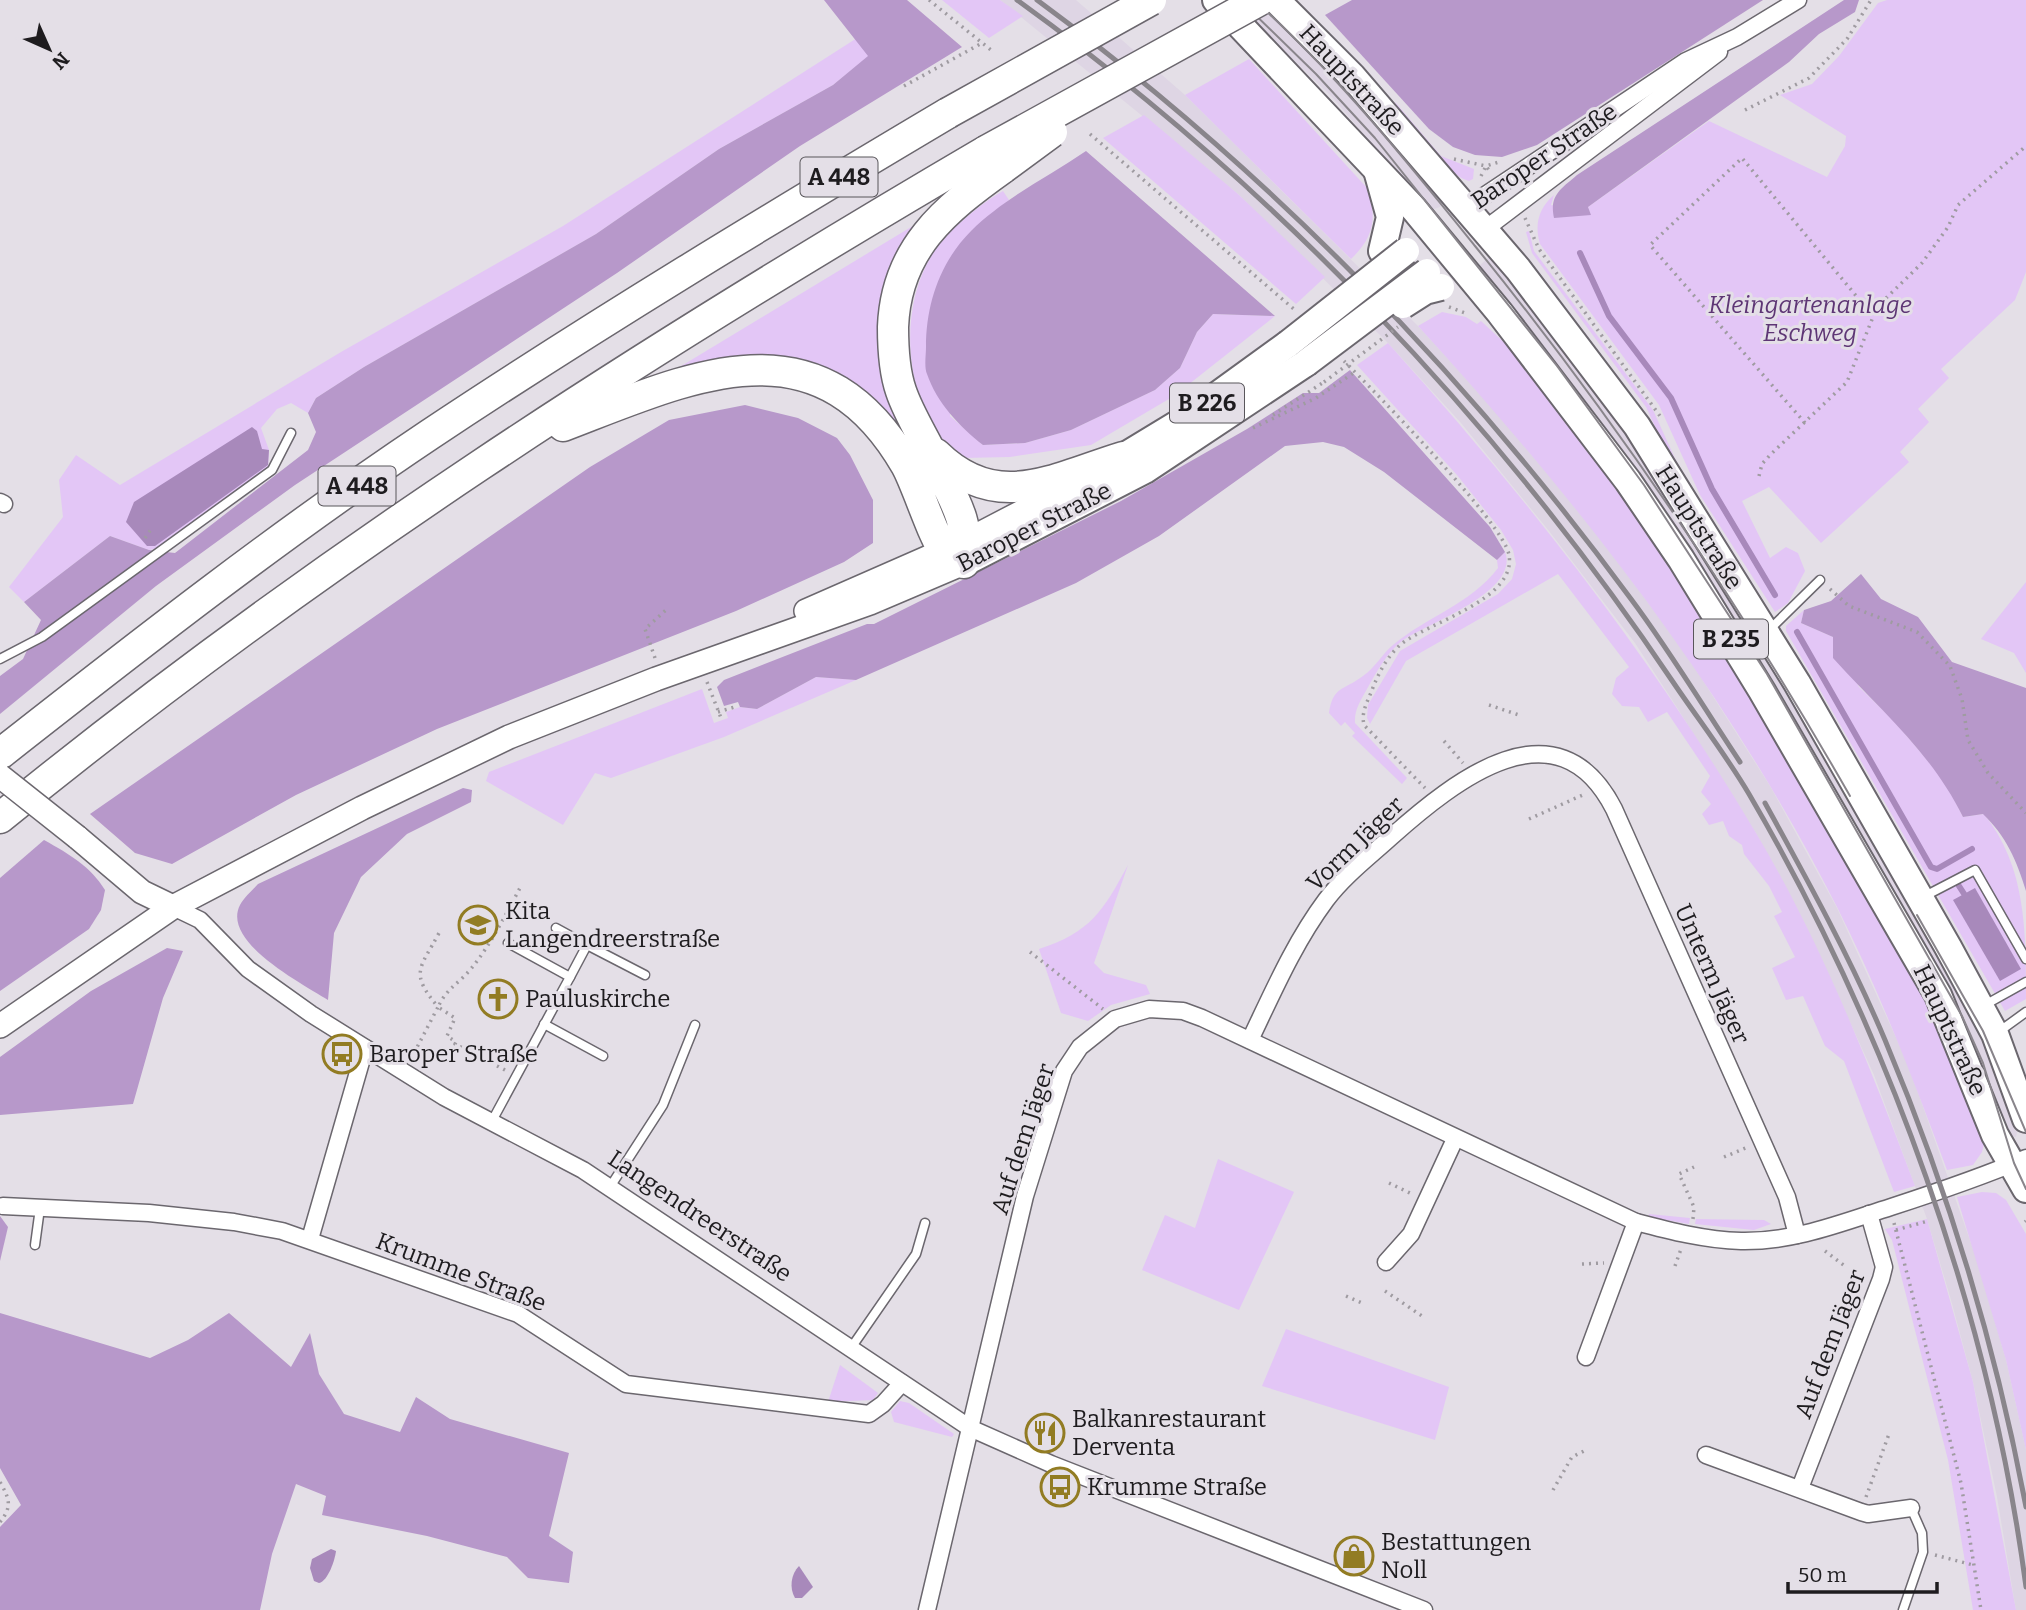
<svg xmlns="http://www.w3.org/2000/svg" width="2026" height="1610" viewBox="0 0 2026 1610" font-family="Bitter,serif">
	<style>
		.built { fill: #ded5e4 }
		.green { fill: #e3c6f6 }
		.forest { fill: #b798ca }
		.water { fill: #a889bb }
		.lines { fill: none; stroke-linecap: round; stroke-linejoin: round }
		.stream { stroke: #a889bb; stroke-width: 6 }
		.lane-casing { stroke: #6b676e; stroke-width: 11 }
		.street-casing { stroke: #6b676e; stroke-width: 19 }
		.secondary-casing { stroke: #6b676e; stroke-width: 26 }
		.primary-casing { stroke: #6b676e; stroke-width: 30 }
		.highway-casing { stroke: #6b676e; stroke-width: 33 }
		.path { stroke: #9f9ba1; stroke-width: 3.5; stroke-dasharray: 2 5; stroke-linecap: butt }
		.lane { stroke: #fff; stroke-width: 8 }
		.street { stroke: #fff; stroke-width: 16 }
		.secondary { stroke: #fff; stroke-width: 23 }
		.primary { stroke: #fff; stroke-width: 26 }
		.highway { stroke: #fff; stroke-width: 30 }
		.tram { stroke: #89858b; stroke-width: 2 }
		.rail { stroke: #89858b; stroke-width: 5 }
		.secondary-bridge-casing { stroke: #6b676e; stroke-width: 26; stroke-linecap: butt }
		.primary-bridge-casing { stroke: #6b676e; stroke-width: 30; stroke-linecap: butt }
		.highway-bridge-casing { stroke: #6b676e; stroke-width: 33; stroke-linecap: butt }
		.path-bridge { stroke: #9f9ba1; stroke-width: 3.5; stroke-dasharray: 2 5; stroke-linecap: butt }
		.secondary-bridge { stroke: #fff; stroke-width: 23 }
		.primary-bridge { stroke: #fff; stroke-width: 26 }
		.highway-bridge { stroke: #fff; stroke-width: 30 }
		.labels { text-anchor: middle; stroke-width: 6; stroke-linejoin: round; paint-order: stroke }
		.shield { fill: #e4dfe7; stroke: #59565b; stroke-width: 2 }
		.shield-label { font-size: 23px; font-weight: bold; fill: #1e1c1f }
		.street-label { font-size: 24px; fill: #1e1c1f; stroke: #e4dfe7 }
		.park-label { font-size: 24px; font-style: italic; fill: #5e3675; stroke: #e4dfe7 }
		.poi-label { font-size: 24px; fill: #1e1c1f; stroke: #e4dfe7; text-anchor: start }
	</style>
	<rect width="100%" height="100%" fill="#e4dfe7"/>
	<!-- built -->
	<g class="built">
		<polygon points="1000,0 1076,0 1185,95 1418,326 1506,422 1596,532 1686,654 1770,786 1837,908 1908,1064 1979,1266 2006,1360 2026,1450 2026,1610 2016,1610 1997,1497 1973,1382 1951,1300 1927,1219 1874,1075 1830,978 1757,835 1676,706 1635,643 1549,531 1461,423 1388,343 1238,194"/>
		<polygon points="1231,0 1261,0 1294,31 1445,198 1440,207 1431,210 1422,204 1333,98"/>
		<polygon points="1489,257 1495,260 1574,361 1709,552 1977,1009 2018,1128 2016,1137 2010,1136 1477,268"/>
	</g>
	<!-- green -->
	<g class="green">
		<polygon points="942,0 1000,0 1023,16 989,38"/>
		<path d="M1887 0H2026V272L2015 300 1941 369 1949 378 1918 409 1929 422 1900 452 1909 462 1821 543 1769 487 1742 501 1770 558 1786 547 1798 553 1805 571 1788 603 1775 612 1700 495 1659 405 1540 244C1534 224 1539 208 1554 195L1551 205 1590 214 1588 207 1709 121 1827 177 1845 146 1846 136 1780 95 1812 84 1839 56 1878 3Z"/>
		<polygon points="857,38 869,56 833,85 719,149 596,234 364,367 316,398 308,413 291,403 277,409 261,428 269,450 268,467 159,548 149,550 110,536 24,602 9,587 63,517 59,480 76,455 120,485 341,352 563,226"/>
		<path d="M1249 59 1368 189C1377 219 1374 237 1351 259L1185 95Z"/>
		<path d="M1395 102 1441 156 1474 169 1473 179 1469 181C1447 175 1400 123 1395 102Z"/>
		<polygon points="1144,115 1238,194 1325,277 1296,304 1103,138"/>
		<path d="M1003 191 1009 200 970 232 950 416 983 445 1025 443 1071 430 1155 390 1180 368 1197 332 1213 314 1275 316 1174 396 1091 445 1010 457 963 458C956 453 948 447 942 440 902 389 899 300 937 247 951 228 983 202 1003 191Z"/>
		<path d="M921 221 889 281 917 461C909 447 902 432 892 419 855 370 773 351 715 360 700 363 687 370 673 371Z"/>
		<polygon points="1529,231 1534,251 1653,410 1693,498 1689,500 1646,407 1532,253 1526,232"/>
		<path d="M1442 312 1466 317 1477 324 1481 321 1523 360 1612 475 1703 611 1927 997 1986 1136 1982 1152 1973 1165 1947 1170C1914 1081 1880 992 1837 907 1728 692 1580 503 1418 326Z"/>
		<path d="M1388 343C1525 495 1651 656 1756 833 1822 944 1870 1066 1915 1186L1894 1192 1844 1061 1825 1046 1803 996 1786 1000 1772 968 1795 957 1774 916 1782 912 1769 886 1744 854 1742 845 1729 836 1723 821 1709 825 1702 814 1711 804 1701 792 1710 776 1667 712 1648 722 1639 707 1622 706 1612 694 1616 678 1629 667 1558 574 1406 661 1370 724 1367 718 1368 705 1400 651 1498 594 1512 579 1516 564 1513 550 1501 530 1457 475 1357 365Z"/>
		<path d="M1505 552C1520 592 1427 623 1402 641 1387 652 1376 673 1367 689 1361 700 1354 710 1355 723L1407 778 1402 784 1352 736 1355 733 1345 722 1341 726 1329 713C1333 686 1343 691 1363 676 1375 668 1382 654 1393 645 1426 617 1471 604 1498 568L1497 560Z"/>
		<polygon points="2026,582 2026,673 2014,653 1981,639"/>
		<path d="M1804 610 1801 623 1833 637 1859 687 1894 721 1945 781 1963 817 1984 814C2026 867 2026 929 2026 999L2005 1011 1786 631V626Z"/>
		<polygon points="816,677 856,680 724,737 611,778 595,773 563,825 486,781 489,772 702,689 714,723 728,718 726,712 740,707 757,709"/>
		<path d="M1128 865 1094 963 1104 973 1146 985 1150 994 1111 1005 1088 1021 1061 1013 1039 949C1091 932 1103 911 1128 865Z"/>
		<polygon points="1218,1159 1294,1192 1239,1310 1142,1270 1165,1215 1195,1228"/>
		<polygon points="1982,1192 1996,1193 2006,1200 2026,1234 2026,1450 2006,1360 1957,1197"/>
		<polygon points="1649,1214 1690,1218 1689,1224 1649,1217"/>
		<polygon points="1696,1219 1764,1220 1771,1224 1754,1230 1695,1224"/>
		<polygon points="1927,1219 1973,1382 2016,1610 1973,1610 1948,1460 1892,1240 1885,1229"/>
		<polygon points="1286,1329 1449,1387 1435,1440 1262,1386"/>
		<polygon points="840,1365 878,1393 873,1400 828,1402"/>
		<polygon points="900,1401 909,1403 954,1434 952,1437 894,1422 891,1412"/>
	</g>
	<!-- forest -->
	<g class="forest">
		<polygon points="824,0 907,0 962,47 800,146 617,273 295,485 156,586 0,714 0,676 23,659 41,620 24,602 110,536 149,550 175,553 308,450 316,432 308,413 316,398 364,367 596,234 719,149 833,85 868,56"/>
		<polygon points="1352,0 1763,0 1537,145 1502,157 1475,155 1453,147 1429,129 1325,15"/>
		<path d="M1844 0H1859L1855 12 1819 34 1789 62 1588 207 1591 215 1554 218C1549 195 1561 189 1577 175Z"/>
		<path d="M1086 151 1275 316 1213 314 1197 332 1180 368 1155 390 1071 430 1025 443 983 445C959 426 937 403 927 374 924 367 926 355 926 347 926 304 940 262 971 231 1004 198 1048 177 1086 151Z"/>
		<polygon points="1350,370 1490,527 1505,552 1497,560 1384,472 1344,447 1323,442 1285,446 1159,536 1076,583 856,680 816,677 757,709 740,707 738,702 724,706 717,687 724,680 867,624 874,624 1121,501 1247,429 1303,393 1319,393"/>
		<polygon points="745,405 798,418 837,438 850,455 873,500 873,543 844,562 736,611 437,729 296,795 172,864 135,853 90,814 590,467 669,420"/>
		<path d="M1861 574 1881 599 1918 617 1952 662 2026 688V891C2017 861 2006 836 1983 814L1963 817C1931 752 1881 711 1833 658V637L1801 623 1804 610 1831 601Z"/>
		<path d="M463 788 472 790 471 802 407 834 361 877 334 933 328 1000C303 984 221 942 240 905 244 897 253 890 258 884Z"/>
		<path d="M44 840C69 854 90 866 105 890L101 910 89 929 0 991V878Z"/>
		<polygon points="167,948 183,951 163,998 133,1104 0,1115 0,1057 91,991"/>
		<polygon points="0,1216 8,1227 0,1261"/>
		<polygon points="0,1313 150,1358 188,1340 229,1313 291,1367 310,1333 319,1374 344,1414 400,1432 416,1397 450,1419 569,1453 549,1536 573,1552 569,1583 528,1578 507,1557 427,1536 322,1515 326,1496 296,1484 272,1554 260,1610 0,1610 0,1527 21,1505 0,1468"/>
	</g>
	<!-- water -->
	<g class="water">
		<polygon points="252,427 257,431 262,449 269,450 268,465 155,546 147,546 126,522 134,502"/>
		<polygon points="1975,888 2021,969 2000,981 1953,900"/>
		<path d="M331 1549 336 1551C335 1560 328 1581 319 1583L314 1581 310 1568 312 1559Z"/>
		<path d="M799 1566 813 1587 802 1598H795C789 1588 791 1574 799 1566Z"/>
	</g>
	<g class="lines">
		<!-- stream -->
		<g class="stream">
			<polyline points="1580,253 1609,316 1671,398 1712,489 1775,595"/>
			<polyline points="1797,632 1931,867 1937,869 1972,849"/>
			<polyline points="1959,886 1968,900"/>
		</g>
		<defs>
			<g id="lane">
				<polyline points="1768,631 1820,580"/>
				<polyline points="0,659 42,637 272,470 291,433"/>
				<polyline points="1923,897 1975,870 2026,959"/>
				<polyline points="556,928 587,945 570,977"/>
				<polyline points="587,945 645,975"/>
				<polyline points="1983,1006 2026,982"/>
				<polyline points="544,1024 603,1056"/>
				<polyline points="1997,1033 2026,1012"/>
				<polyline points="492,1121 570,977 508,943"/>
				<polyline points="610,1187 663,1105 695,1025"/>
				<polyline points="35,1245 40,1208"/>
				<polyline points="851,1348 916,1254 925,1223"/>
				<polyline points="1903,1610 1923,1552 1922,1533 1911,1508"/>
			</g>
			<g id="street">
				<polyline points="1466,208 1686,61 1737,37 1798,0"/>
				<polyline points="1484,230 1719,52"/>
				<polyline points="0,502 4,504"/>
				<polyline points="173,907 200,920 248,969 311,1014 444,1097 583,1170 970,1428 1051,1464 1424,1610"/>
				<path d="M1250 1040C1273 992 1294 943 1326 900 1344 876 1369 857 1391 837 1454 781 1557 698 1614 809L1787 1197 1797 1235"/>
				<polyline points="3,1206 149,1213 234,1222 282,1231 518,1314 626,1384 869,1414 883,1404 902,1383"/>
				<polyline points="310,1239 365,1048"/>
				<polyline points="1386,1262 1411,1234 1455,1139"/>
				<polyline points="1586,1357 1636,1222"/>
				<polyline points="1706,1455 1861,1512 1868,1514 1911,1508"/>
				<polyline points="1800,1488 1881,1279 1884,1267 1869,1214"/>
				<path d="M927 1610 1025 1196 1064 1071 1080 1047 1115 1019 1149 1009 1183 1011 1202 1018 1636 1222C1670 1231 1705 1240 1741 1241 1794 1242 1841 1223 1891 1207 1937 1192 1982 1177 2026 1158"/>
			</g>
			<g id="secondary">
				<polyline points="806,611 968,540 1081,481"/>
				<polyline points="77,837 142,892 173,907"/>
				<polyline points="0,1026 173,907 362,808 509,737 656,679 870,603 964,563"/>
			</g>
			<g id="primary">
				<polyline points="1216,0 1414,209 1500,313 1628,481 1681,559 1762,691 1938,995 1995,1135 2026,1189"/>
				<polyline points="1276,0 1352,76 1518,269 1637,426 1797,683 1948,947 1995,1034 2026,1119"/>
				<polyline points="1378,174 1390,217 1382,251"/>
				<polyline points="1123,457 1179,423 1288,344"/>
				<polyline points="964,563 1145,470 1306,363"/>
			</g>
			<g id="highway">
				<path d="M563 426C689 378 818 313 906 465 916 482 935 542 945 552 950 556 958 560 964 563 971 523 953 498 936 463 925 439 909 415 901 391 894 371 893 348 893 327 896 249 944 210 1003 168"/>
				<path d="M936 454C997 514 1054 478 1123 457"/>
				<path d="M0 754C140 644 281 534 429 435 599 322 773 217 948 113"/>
				<path d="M0 818C310 565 641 353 986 151"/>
			</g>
		</defs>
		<!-- lane casing -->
		<use href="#lane" class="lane-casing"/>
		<!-- street casing -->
		<use href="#street" class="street-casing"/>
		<!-- secondary casing -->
		<use href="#secondary" class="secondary-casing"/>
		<!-- primary casing -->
		<use href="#primary" class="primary-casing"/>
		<!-- highway casing -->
		<use href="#highway" class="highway-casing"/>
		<!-- path -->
		<g class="path">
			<polyline points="929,0 991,50"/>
			<polyline points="904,86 982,43"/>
			<polyline points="1745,110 1809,78 1847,39 1871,0"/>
			<polyline points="1090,134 1295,310"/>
			<polyline points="1454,159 1486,166 1491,173"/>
			<polyline points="1481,176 1486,166 1502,161"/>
			<polyline points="1525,218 1539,249 1660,416"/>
			<path d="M1344 361C1373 390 1504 523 1509 555 1517 600 1428 622 1400 645 1387 657 1378 674 1372 690 1367 703 1361 712 1364 725L1425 788"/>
			<polyline points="1273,415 1324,382"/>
			<polyline points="1805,423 1650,245 1742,158 1872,315"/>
			<polyline points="1253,428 1316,398 1355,372"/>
			<polyline points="1759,476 1762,464 1770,455 1847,382 1877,307 1922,263 1948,227 1958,205 2026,146"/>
			<polyline points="145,538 152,528"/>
			<polyline points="1830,589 1849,606 1917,632 1950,666 1962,699 1968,740 1988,773 2026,813"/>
			<polyline points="655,658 645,629 666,610"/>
			<polyline points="707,682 721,718"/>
			<polyline points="1489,705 1522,716"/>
			<polyline points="718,712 738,706"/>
			<polyline points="1444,741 1463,763"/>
			<polyline points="1529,819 1585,794"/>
			<polyline points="1030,952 1103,1009"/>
			<path d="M411 1059 438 1007C409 972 420 969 439 933"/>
			<path d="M505 1070 455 1044 456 1042 447 1036 455 1018 438 1007C448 987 456 986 470 970 490 946 505 916 520 888"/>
			<polyline points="1724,1157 1748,1147"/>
			<polyline points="1389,1183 1412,1194"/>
			<polyline points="1693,1219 1694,1207 1679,1174 1694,1167"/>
			<polyline points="2025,1222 2026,1221"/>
			<polyline points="1894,1223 1961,1483 1981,1610"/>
			<polyline points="1896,1230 1928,1221"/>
			<polyline points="1825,1251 1846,1267"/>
			<polyline points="1582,1264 1604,1263"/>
			<polyline points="1675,1266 1681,1249"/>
			<polyline points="1385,1291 1425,1318"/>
			<polyline points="1346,1296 1362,1303"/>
			<path d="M0 1482C9 1498 13 1506 0 1522"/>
			<polyline points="1553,1490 1572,1457 1588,1449"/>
			<polyline points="1866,1497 1889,1434"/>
			<polyline points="1935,1555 1973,1565"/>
		</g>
		<!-- lane -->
		<use href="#lane" class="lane"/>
		<!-- street -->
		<use href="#street" class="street"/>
		<!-- secondary -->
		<use href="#secondary" class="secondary"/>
		<!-- primary -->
		<use href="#primary" class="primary"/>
		<!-- highway -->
		<use href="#highway" class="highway"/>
		<!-- tram -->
		<g class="tram">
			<polyline points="1240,0 1316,74 1375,138 1557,366 1644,485 1767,674 1962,1016 1983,1063 2014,1163 2026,1189"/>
			<path d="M1265 10C1343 82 1408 163 1475 246 1616 420 1739 602 1850 796"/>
			<polyline points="1917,915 1983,1031 2026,1132"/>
		</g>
		<!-- rail -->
		<g class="rail">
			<path d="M1017 0C1273 185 1497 420 1673 682 1698 719 1726 755 1749 794 1888 1032 1990 1314 2026 1587"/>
			<path d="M1037 0C1264 167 1464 372 1631 599 1670 651 1704 708 1740 762"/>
			<path d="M1765 803C1808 881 1851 959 1885 1040 1948 1190 1996 1347 2026 1507"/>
		</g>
		<defs>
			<polyline id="secondary-bridge" points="0,776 77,837"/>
			<g id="primary-bridge">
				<polyline points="1403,305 1425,291 1441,287"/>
				<polyline points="1288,344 1406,251"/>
				<polyline points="1306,363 1427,272"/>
			</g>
			<g id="highway-bridge">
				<polyline points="948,113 1151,0"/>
				<polyline points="986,151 1260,0"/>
				<polyline points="1003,168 1052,132"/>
			</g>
		</defs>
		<!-- secondary-bridge casing -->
		<use href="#secondary-bridge" class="secondary-bridge-casing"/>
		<!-- primary-bridge casing -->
		<use href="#primary-bridge" class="primary-bridge-casing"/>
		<!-- highway-bridge casing -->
		<use href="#highway-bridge" class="highway-bridge-casing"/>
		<!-- path-bridge -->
		<g class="path-bridge">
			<polyline points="1449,307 1465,313"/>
			<polyline points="1324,382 1398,327"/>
		</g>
		<!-- secondary-bridge -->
		<use href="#secondary-bridge" class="secondary-bridge"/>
		<!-- primary-bridge -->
		<use href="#primary-bridge" class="primary-bridge"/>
		<!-- highway-bridge -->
		<use href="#highway-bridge" class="highway-bridge"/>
	</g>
	<!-- icons -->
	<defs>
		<symbol id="school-ring" viewBox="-11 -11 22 22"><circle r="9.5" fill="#e4dfe7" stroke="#927c23" stroke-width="1.5"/><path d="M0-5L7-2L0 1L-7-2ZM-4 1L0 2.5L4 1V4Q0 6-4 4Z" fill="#927c23"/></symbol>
		<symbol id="church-ring" viewBox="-11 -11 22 22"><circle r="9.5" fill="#e4dfe7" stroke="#927c23" stroke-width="1.5"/><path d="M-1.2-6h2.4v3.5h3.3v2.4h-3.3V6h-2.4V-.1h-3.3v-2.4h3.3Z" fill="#927c23"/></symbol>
		<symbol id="bus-ring" viewBox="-11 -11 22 22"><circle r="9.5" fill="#e4dfe7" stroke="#927c23" stroke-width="1.5"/><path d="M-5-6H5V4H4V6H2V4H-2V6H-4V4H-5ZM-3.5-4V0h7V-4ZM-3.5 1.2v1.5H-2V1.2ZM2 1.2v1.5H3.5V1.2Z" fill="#927c23"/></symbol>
		<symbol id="restaurant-ring" viewBox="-11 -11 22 22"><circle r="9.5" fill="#e4dfe7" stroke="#927c23" stroke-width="1.5"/><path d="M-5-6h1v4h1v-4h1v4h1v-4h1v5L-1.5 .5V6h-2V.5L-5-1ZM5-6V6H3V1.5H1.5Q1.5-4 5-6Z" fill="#927c23"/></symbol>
		<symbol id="shop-ring" viewBox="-11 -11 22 22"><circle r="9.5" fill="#e4dfe7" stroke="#927c23" stroke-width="1.5"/><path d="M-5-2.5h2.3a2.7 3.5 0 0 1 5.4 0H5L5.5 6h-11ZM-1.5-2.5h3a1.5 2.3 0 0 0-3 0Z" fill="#927c23"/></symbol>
	</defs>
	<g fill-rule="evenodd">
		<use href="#school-ring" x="456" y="903" width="44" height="44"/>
		<use href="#church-ring" x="476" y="977" width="44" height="44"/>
		<use href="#bus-ring" x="320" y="1032" width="44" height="44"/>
		<use href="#restaurant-ring" x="1023" y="1411" width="44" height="44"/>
		<use href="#bus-ring" x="1038" y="1465" width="44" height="44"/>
		<use href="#shop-ring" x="1332" y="1534" width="44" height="44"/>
	</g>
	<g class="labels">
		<!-- shield labels -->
		<g class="shield">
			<rect x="800.5" y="157.5" width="77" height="39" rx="5"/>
			<rect x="1170" y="383.5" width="74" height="39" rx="5"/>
			<rect x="318.5" y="466.5" width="77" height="39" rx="5"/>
			<rect x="1694" y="619.5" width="74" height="39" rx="5"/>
		</g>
		<g class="shield-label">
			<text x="839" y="185">A 448</text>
			<text x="1207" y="411">B 226</text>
			<text x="357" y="494">A 448</text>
			<text x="1731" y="647">B 235</text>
		</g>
		<!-- street labels -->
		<g class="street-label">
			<text transform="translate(1352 80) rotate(47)" y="8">Hauptstraße</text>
			<text transform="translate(1544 156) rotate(-34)" y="8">Baroper Straße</text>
			<text transform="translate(1034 527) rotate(-27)" y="8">Baroper Straße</text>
			<text transform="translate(1699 527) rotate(58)" y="8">Hauptstraße</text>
			<text transform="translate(1355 844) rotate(-44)" y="8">Vorm Jäger</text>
			<text transform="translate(1712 974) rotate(66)" y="8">Unterm Jäger</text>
			<text transform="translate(1950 1030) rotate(65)" y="8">Hauptstraße</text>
			<text transform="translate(1023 1139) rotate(-72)" y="8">Auf dem Jäger</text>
			<text transform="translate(700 1216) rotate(34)" y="8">Langendreerstraße</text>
			<text transform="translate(461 1272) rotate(21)" y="8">Krumme Straße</text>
			<text transform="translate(1830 1344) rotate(-69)" y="8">Auf dem Jäger</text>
		</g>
		<!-- park labels -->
		<g class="park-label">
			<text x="1810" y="313">Kleingartenanlage<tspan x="1810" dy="28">Eschweg</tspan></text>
		</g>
		<!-- poi labels -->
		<g class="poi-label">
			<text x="505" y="919">Kita<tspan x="505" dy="28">Langendreerstraße</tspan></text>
			<text x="525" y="1007">Pauluskirche</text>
			<text x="369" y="1062">Baroper Straße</text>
			<text x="1072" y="1427">Balkanrestaurant<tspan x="1072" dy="28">Derventa</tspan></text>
			<text x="1087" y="1495">Krumme Straße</text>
			<text x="1381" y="1550">Bestattungen<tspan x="1381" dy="28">Noll</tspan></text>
		</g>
	</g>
	<!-- north arrow -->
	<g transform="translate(49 49) rotate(135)" stroke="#e4dfe7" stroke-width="5" paint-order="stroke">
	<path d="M0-5L12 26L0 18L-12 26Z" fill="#1e1c1f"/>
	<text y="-10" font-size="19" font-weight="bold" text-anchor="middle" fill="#1e1c1f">N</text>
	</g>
	<!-- scale -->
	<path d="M1788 1582v10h149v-10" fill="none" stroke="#1e1c1f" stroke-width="3.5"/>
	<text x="1798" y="1582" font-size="21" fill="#1e1c1f" stroke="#e4dfe7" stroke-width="5" paint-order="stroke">50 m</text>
</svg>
